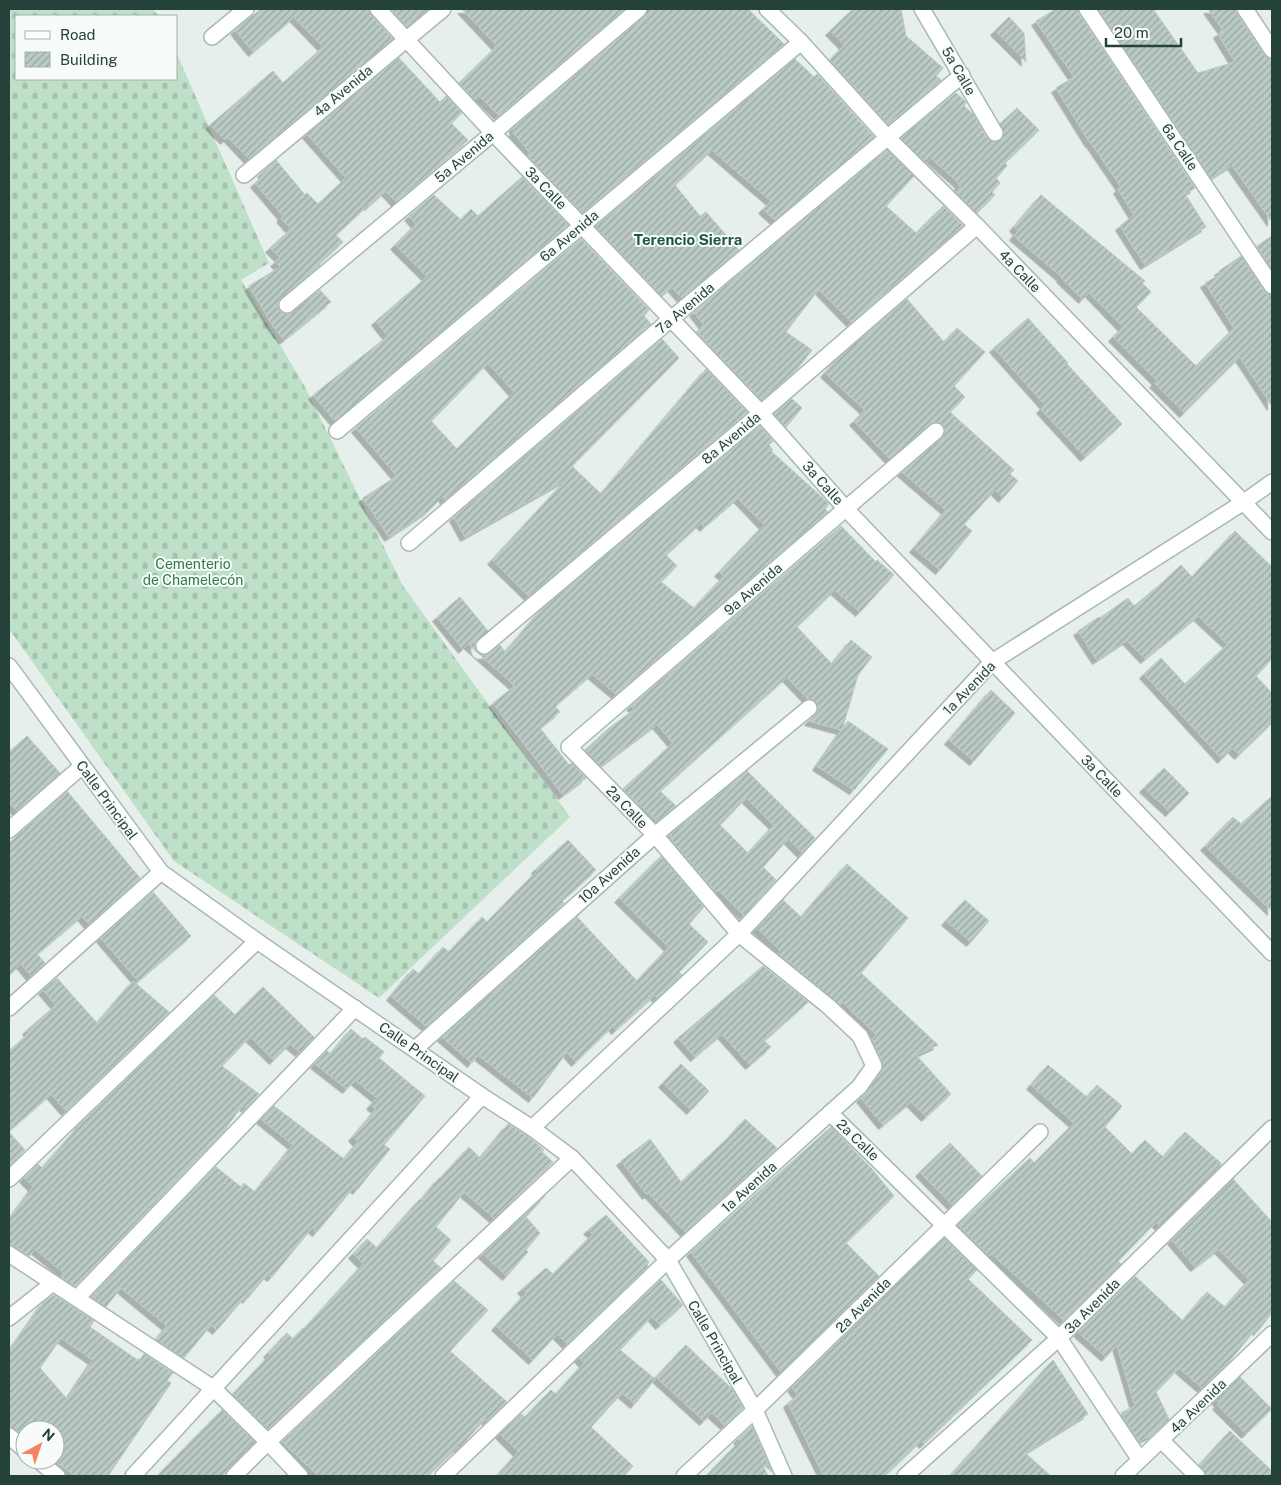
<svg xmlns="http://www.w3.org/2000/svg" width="1281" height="1485" viewBox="0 0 1281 1485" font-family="'Public Sans',sans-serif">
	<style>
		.cemetery { fill: url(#cemetery-stones) }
		.building { fill: url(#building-hatch); stroke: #b8c9c2; fill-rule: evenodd; filter: url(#shadow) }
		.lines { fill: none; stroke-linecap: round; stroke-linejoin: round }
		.minor-casing { stroke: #a8b8b2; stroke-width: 18 }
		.tertiary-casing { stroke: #a8b8b2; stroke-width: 18 }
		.minor { stroke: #fff; stroke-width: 15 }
		.tertiary { stroke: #fff; stroke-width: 15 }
		.labels { text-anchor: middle; stroke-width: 4; stroke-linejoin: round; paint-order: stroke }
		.street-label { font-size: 14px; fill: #24423a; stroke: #f7fbf9 }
		.park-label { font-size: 14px; fill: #2d7a4b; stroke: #f7fbf9 }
		.neighbourhood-label { font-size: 15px; font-weight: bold; fill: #1f5548; stroke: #f7fbf9 }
	</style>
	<defs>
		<pattern id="cemetery-stones" width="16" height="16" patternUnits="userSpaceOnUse" patternTransform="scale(1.25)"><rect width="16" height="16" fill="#bfe0c8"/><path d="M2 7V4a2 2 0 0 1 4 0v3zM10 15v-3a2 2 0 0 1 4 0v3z" fill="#a4c1ad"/></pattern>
		<pattern id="building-hatch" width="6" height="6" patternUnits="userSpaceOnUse" patternTransform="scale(1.25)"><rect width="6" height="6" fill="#bbcac4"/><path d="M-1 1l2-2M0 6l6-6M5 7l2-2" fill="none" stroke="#98a6a0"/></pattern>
		<filter id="shadow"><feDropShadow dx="-4.5" dy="4.5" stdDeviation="0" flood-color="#0004"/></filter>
	</defs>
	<rect width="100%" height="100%" fill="#e6efeb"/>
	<!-- cemetery -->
	<polygon class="cemetery" points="9,9 152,9 160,16 16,16 16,79 176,79 176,52 269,263 241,280 304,385 403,586 570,817 379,998 174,861 9,629"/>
	<!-- building -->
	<g class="building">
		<polygon points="261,9 369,9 371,15 393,39 249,159 228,137 225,140 210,125 273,71 283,83 323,47 294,17 253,52 235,30"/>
		<polygon points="391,9 429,9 407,27"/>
		<polygon points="462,9 625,9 499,115 479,96 475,100 459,83 497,46"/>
		<polygon points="648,9 748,9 784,44 582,213 528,156 530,153 513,132 515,130 513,128 645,16"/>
		<polygon points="853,9 901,9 906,36 943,68 936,76 941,80 888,124 830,60 844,45 830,31"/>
		<polygon points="1056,9 1078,9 1079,14 1195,188 1185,194 1206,227 1145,265 1120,226 1134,215 1118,189 1121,187 1091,143 1090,143 1056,88 1074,77 1036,21"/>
		<polygon points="1098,9 1153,9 1198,73 1235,62 1218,34 1223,30 1208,9 1235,9 1237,14 1264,55 1267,58 1272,59 1272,222 1232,165 1211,178"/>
		<polygon points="1009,17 1024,33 1026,62 995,31"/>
		<polygon points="399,58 440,102 446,96 462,113 451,123 468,140 396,202 386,191 369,206 368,205 336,235 343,242 319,264 320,265 281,298 278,301 278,306 280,311 283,314 289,314 320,290 331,302 284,340 273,326 249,286 280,267 275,262 280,258 270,248 291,229 281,218 283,216 255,183 264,175 262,173 276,160 305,195 307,193 318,204 346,178 307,134"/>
		<polygon points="795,59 814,77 817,74 874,137 775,220 763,209 771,201 712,150 675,185 700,216 706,212 739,250 682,298 672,287 662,296 595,227"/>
		<polygon points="956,93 965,101 966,103 964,106 973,114 987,138 991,141 996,142 1003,138 1004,132 1000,124 1017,108 1039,130 1005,163 1007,166 996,178 1000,183 992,192 995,195 977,213 956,192 961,187 959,186 960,184 931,158 926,163 901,138"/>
		<polygon points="887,150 914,176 886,206 916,233 943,206 963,226 851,322 819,289 786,332 812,350 798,368 762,400 697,332 704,325 694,312"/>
		<polygon points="522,177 568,225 335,421 313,395 388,336 376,321 427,277 395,245 416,224 409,216 434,195 461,220 471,209 478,216"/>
		<polygon points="1041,195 1145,281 1142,283 1151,292 1136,307 1196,366 1234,328 1205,283 1221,274 1219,271 1241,256 1264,291 1267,294 1272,295 1272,406 1240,357 1184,413 1154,383 1157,381 1113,337 1123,327 1089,292 1083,299 1061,278 1062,277 1014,236 1018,231 1014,227"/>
		<polygon points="1272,236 1272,270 1257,246"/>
		<path d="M581 239 649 310 644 316 651 324 445 500 443 496 428 511 389 537 363 498 397 476 356 428ZM488 363 514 392 457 449 431 421Z"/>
		<polygon points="907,299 944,342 957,328 985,352 954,386 965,397 950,412 1014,470 1010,474 1018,481 1003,498 995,490 964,524 972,531 940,570 914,548 946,510 902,472 942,438 945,434 943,425 939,422 930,424 890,459 854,421 865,410 825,373 838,358"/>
		<polygon points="1028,318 1068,363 1067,364 1122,424 1085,457 1041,409 1045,405 994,348"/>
		<polygon points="662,339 679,358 572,466 601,494 706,369 747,412 529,596 492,560 567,479 465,537 454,517"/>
		<polygon points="792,399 802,408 786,427 774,414"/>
		<path d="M760 426 773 441 769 445 773 450 771 451 824 499 829 504 825 509 828 512 616 694 592 674 555 706 560 712 540 728 569 765 572 763 586 778 563 795 493 703 515 686 468 644 463 649 437 617 460 597 488 631 475 642V647L477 652 481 655H486L500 645 505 652 542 609ZM738 498 764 525 719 572 724 576 694 608 661 582 677 566 666 555 701 523 704 527Z"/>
		<polygon points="841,526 876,562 877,560 894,575 860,612 835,590 797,627 832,664 851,640 872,657 858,675 842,730 809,721 818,712 818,707 816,702 812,699 806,699 807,698 787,677 660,791 676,806 657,821 623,789 673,743 657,724 601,766 585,750 608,729 635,709 631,706"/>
		<polygon points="1235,531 1272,567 1272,659 1256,676 1272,693 1272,723 1239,755 1232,748 1222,759 1144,674 1161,658 1185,684 1228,644 1198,616 1145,659 1127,640 1097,660 1078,631 1099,617 1100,618 1128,598 1134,606 1163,582 1181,565 1192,577"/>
		<polygon points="991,690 1015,713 974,761 949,740"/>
		<polygon points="848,721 888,749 854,790 817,766"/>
		<polygon points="27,736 60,773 17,811 9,802 9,752"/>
		<polygon points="1164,768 1189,793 1170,812 1144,788"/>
		<path d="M747 771 815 838 802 853 788 839 763 867 776 880 744 915 718 890 716 892 670 838 672 836 671 834ZM746 798 774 825 748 853 720 825Z"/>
		<polygon points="67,791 140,878 89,924 82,916 37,954 45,963 31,976 21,964 9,975 9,843"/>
		<polygon points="1272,796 1272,911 1205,846 1233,817 1241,824"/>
		<polygon points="568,840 596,870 562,901 564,903 428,1025 426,1026 391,996 413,969 419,974 443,947 449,952 482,917 487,922 537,871 536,869"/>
		<polygon points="661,856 704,907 689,924 708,942 679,972 682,975 657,998 655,995 616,1030 613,1026 576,1062 567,1052 533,1098 478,1055 472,1063 442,1037 577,917 637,981 669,947 619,898"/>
		<polygon points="847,864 908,918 861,973 938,1045 916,1055 951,1094 926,1117 911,1102 883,1125 861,1098 867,1092 883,1067 882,1062 872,1039 877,1035 842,1002 840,1005 778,953 780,951 757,928 783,900 801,917"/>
		<polygon points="153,892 191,936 138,981 101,938"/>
		<polygon points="965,900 989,921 971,942 946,921"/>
		<polygon points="763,966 808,1002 764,1041 771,1047 750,1065 722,1034 695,1057 678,1038"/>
		<polygon points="57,978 97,1023 133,981 169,1012 66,1111 51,1094 9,1131 9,1051 29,1033 27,1030 56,1005 43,990"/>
		<polygon points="263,987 314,1037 300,1052 290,1044 274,1060 250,1037 222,1066 259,1094 246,1108 243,1105 223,1132 75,1286 61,1277 64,1273 35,1249 29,1256 14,1246 9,1245 9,1220 33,1187 24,1178 38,1164 42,1168 79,1126 79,1125 214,995 235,1015"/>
		<polygon points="351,1029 363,1039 365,1037 384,1052 379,1058 425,1096 384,1145 390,1149 357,1190 354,1187 317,1232 312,1228 272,1277 268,1274 247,1299 245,1297 217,1330 211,1325 184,1358 156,1340 167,1326 121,1288 106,1307 91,1297 216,1167 241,1187 244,1183 255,1192 293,1145 261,1119 274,1106 344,1159 358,1142 353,1137 376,1109 371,1105 377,1098 355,1080 347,1089 315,1064 327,1051 331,1054"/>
		<polygon points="681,1064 709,1091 691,1110 663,1083"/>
		<polygon points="1048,1065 1087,1097 1097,1085 1122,1106 1105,1127 1132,1154 1145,1140 1163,1157 1185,1132 1221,1163 1220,1166 1160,1226 1156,1222 1118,1261 1121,1264 1064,1320 992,1254 989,1256 958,1225 1030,1158 1034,1163 1074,1123 1031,1085"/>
		<polygon points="745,1119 777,1148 685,1232 649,1193 647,1195 621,1161 650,1139 681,1182 731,1135"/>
		<polygon points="508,1124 527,1136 544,1150 542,1152 553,1162 494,1218 464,1192 436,1227 451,1240 433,1261 441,1268 268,1429 233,1394 270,1355 268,1353 287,1333 293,1339 303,1328 304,1329 363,1264 353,1254 367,1239 377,1248 420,1199 421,1200 439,1178 440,1179 469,1147 480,1158"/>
		<polygon points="831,1127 871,1168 894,1196 846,1243 879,1276 781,1372 691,1252"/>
		<polygon points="9,1132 25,1150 10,1165 9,1164"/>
		<polygon points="950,1143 982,1176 952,1205 920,1172"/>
		<polygon points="1233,1179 1272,1222 1272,1313 1258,1331 1256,1329 1227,1364 1202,1388 1179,1368 1156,1392 1169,1419 1152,1435 1139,1441 1121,1413 1135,1406 1117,1345 1106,1357 1078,1332 1135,1276 1183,1321 1207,1292 1225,1307 1249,1280 1219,1249 1195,1267 1172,1240"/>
		<polygon points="545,1196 526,1217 540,1233 526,1250 528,1252 507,1276 483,1254"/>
		<polygon points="606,1215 649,1262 647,1264 648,1266 567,1344 557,1334 533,1360 496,1326 526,1293 522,1289 546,1268 553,1274 593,1234 588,1230"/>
		<polygon points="944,1238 977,1270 968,1279 1032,1340 924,1444 921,1441 885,1476 824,1476 788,1403 798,1395 792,1387"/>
		<polygon points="661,1280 683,1305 660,1325 652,1316 620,1350 655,1379 635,1404 622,1393 591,1427 633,1466 624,1476 497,1476 518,1452 500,1434 521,1414 525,1417 551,1390 556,1394 584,1363 579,1358"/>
		<polygon points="454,1281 488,1310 450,1351 507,1402 487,1421 485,1419 462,1445 459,1448 458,1447 428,1476 319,1476 282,1442"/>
		<path d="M54 1295 94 1321 90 1327 139 1361 144 1354 173 1373 167 1380 171 1383 108 1476H76L53 1460H55V1430H25V1438L15 1429 9 1427V1352L43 1303ZM61 1338 93 1360 67 1399 40 1368Z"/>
		<polygon points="686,1345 732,1389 743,1408 725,1425 712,1413 704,1421 656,1377"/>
		<polygon points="1053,1360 1088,1414 1025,1453 1051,1476 950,1476"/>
		<polygon points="1240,1377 1272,1409 1246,1434 1217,1405 1220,1403 1216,1400"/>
		<polygon points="222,1410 255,1442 222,1476 157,1476"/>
		<polygon points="752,1426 772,1472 765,1466 763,1466 768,1476 706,1476 740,1441 738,1439"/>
		<polygon points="1230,1431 1272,1471 1272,1476 1206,1476 1204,1470 1199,1465"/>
	</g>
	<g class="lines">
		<defs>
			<g id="minor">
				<polyline points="378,9 493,133 761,413 846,509 1272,953"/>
				<polyline points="767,9 801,42 888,138 977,226 1272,532"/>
				<polyline points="922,9 995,133"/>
				<polyline points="1087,9 1272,286"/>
				<polyline points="1245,9 1272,50"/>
				<polyline points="212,37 246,9"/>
				<polyline points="244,175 443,9"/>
				<polyline points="287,305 493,133 639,9"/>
				<polyline points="337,431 801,42"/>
				<polyline points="936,431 569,747 655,835 739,934 828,1006 860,1036 874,1066 859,1087 830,1113 1059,1338 1140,1460"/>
				<polyline points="409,543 671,319 962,75"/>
				<polyline points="484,646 761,413 977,226"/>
				<polyline points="9,830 82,766"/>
				<polyline points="9,1008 161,872"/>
				<polyline points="415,1049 655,835 809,708"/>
				<polyline points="532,1128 739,934 992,662 1244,502 1272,482"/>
				<polyline points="9,1179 257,941"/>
				<polyline points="9,1254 213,1388 268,1442 300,1476"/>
				<polyline points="77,1298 355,1008"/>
				<polyline points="9,1318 53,1283"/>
				<polyline points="9,1436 25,1450"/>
				<polyline points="1162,1441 1197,1476"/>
				<polyline points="38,1460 57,1476"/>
				<polyline points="133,1476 482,1096"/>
				<polyline points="234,1476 268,1442 572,1158"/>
				<polyline points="443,1476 668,1260 830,1113"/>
				<polyline points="684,1476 755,1410 1040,1132"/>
				<polyline points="905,1476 1059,1338 1272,1128"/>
				<polyline points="1123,1476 1272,1334"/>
			</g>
			<polyline id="tertiary" points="9,666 161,872 257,941 482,1096 532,1128 572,1158 668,1260 755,1410 784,1476"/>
		</defs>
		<!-- minor casing -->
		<use href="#minor" class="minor-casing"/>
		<!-- tertiary casing -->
		<use href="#tertiary" class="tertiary-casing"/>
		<!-- minor -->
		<use href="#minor" class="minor"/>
		<!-- tertiary -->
		<use href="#tertiary" class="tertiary"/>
	</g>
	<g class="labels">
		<!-- street labels -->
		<g class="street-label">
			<text transform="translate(959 71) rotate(60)" y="5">5a Calle</text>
			<text transform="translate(343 91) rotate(-40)" y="5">4a Avenida</text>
			<text transform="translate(1180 147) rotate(56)" y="5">6a Calle</text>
			<text transform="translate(464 157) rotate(-40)" y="5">5a Avenida</text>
			<text transform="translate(546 188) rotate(46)" y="5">3a Calle</text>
			<text transform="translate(569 236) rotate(-40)" y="5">6a Avenida</text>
			<text transform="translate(1020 271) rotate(46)" y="5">4a Calle</text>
			<text transform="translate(685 308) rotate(-40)" y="5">7a Avenida</text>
			<text transform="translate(731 438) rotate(-40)" y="5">8a Avenida</text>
			<text transform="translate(823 483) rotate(48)" y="5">3a Calle</text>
			<text transform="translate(753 589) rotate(-41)" y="5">9a Avenida</text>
			<text transform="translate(969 688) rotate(-46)" y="5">1a Avenida</text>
			<text transform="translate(1102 776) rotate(46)" y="5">3a Calle</text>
			<text transform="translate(107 800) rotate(54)" y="5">Calle Principal</text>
			<text transform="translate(627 807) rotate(46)" y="5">2a Calle</text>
			<text transform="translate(609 875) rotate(-42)" y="5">10a Avenida</text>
			<text transform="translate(419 1052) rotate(35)" y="5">Calle Principal</text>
			<text transform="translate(858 1140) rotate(44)" y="5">2a Calle</text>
			<text transform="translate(749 1187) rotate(-42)" y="5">1a Avenida</text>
			<text transform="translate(863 1305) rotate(-45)" y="5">2a Avenida</text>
			<text transform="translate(1092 1306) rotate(-45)" y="5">3a Avenida</text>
			<text transform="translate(715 1342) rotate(60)" y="5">Calle Principal</text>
			<text transform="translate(1198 1406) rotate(-44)" y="5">4a Avenida</text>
		</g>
		<!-- park labels -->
		<g class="park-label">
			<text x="193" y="569">Cementerio<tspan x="193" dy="16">de Chamelecón</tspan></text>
		</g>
		<!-- neighbourhood labels -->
		<g class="neighbourhood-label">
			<text x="688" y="245">Terencio Sierra</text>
		</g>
	</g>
	<!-- border -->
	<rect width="1281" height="1485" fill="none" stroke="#24423a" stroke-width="20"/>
	<!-- legend -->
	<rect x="15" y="15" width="162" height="65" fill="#f7fbf9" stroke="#a3b1ad"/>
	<rect x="25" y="31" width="25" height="8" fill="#ffffff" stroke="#a3b1ad"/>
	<text x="60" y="40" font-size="15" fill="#24423a">Road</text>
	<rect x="25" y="52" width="25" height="15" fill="url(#building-hatch)" stroke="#a3b1ad"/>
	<text x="60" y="65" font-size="15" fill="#24423a">Building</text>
	<!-- north arrow -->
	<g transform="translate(40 1445) rotate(40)"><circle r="24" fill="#f7fbf9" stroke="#a3b1ad"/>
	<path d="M0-4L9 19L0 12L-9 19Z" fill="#f4845f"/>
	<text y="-8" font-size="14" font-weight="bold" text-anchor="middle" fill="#24423a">N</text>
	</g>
	<!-- scale -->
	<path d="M1106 38v8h75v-8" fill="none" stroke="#24423a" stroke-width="2.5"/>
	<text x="1114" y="38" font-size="15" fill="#24423a" stroke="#f7fbf9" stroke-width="4" paint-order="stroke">20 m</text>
</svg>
